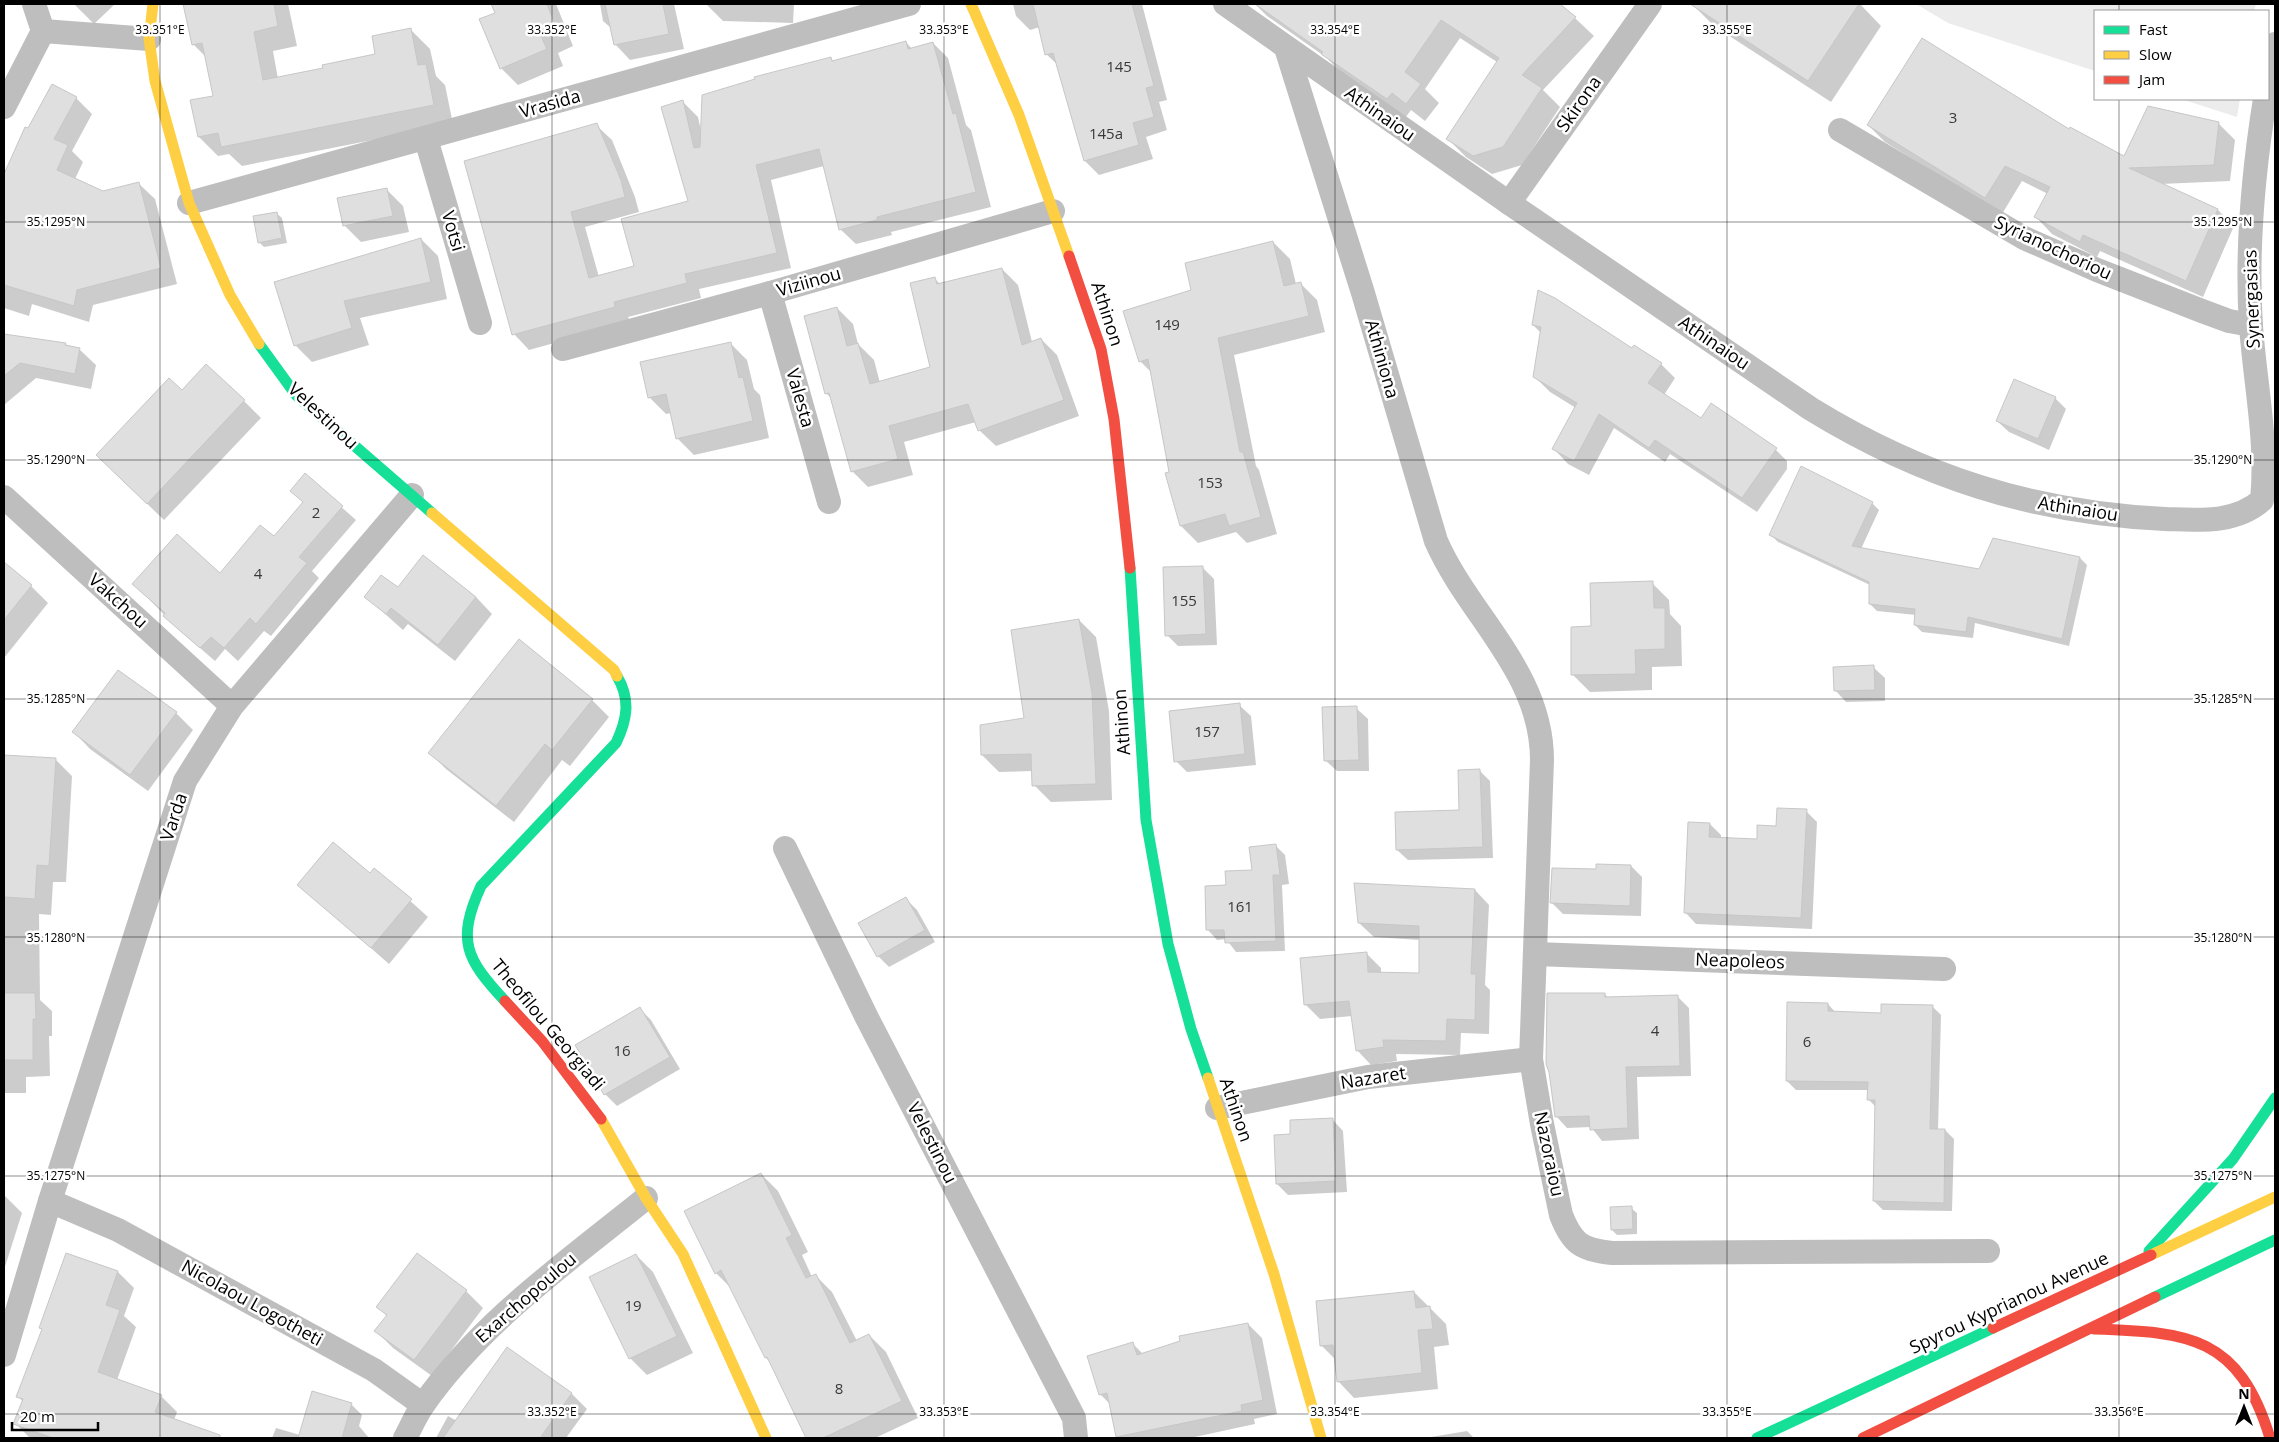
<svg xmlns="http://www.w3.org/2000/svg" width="2279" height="1442" viewBox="0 0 2279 1442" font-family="'Open Sans',sans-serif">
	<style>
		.green { fill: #ececec }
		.shadow { fill: #0003 }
		.building { fill: #dfdfdf; stroke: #c7c7c7 }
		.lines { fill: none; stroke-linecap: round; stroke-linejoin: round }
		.street { stroke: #bebebe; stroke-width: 24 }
		.fast { stroke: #16e098; stroke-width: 11 }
		.slow { stroke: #ffcf43; stroke-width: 11 }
		.jam { stroke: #f24e42; stroke-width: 11 }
		.ticks { fill: none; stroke: #000; stroke-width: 1; stroke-opacity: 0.45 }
		.labels { text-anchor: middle; stroke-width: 5; stroke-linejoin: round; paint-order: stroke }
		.number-label { font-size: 15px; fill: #383838 }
		.street-label { font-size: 18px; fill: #000; stroke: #fff }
		.ticks-label { font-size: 12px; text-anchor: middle; fill: #000; stroke: #fff; stroke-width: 5; stroke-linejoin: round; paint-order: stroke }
	</style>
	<rect width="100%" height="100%" fill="#fff"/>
	<!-- green -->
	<g class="green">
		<polygon points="1916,4 2256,4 2254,11 2095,11 2095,71 1948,23"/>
		<polygon points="2181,99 2240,99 2237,117"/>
	</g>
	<!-- shadow -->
	<g class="shadow">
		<polygon points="74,4 115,4 94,24"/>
		<polygon points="185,4 288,4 297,46 273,51 278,79 325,69 377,55 411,30 430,49 436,76 445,85 453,124 242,166 229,154 218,156 199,137 215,97 207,58 193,44"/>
		<polygon points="492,4 556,4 573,46 558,53 563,66 518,85 501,68 496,13"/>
		<polygon points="600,4 674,4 684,49 630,60 615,44 611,28 603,21"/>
		<polygon points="706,4 794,4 793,23 723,21"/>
		<polygon points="1013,4 1142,4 1167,100 1159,102 1167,130 1146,137 1153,159 1099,175 1085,161 1059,66 1046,54 1040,27 1030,30 1016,16"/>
		<polygon points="1255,4 1560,4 1594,36 1543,90 1560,107 1522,165 1492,174 1466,157 1448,139 1497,62 1460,38 1425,89 1439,103 1425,121 1411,110 1406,117 1341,73 1327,58 1267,16"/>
		<polygon points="1692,4 1860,4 1881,26 1831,102 1714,26"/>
		<polygon points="906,42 912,49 933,43 948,58 966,125 971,130 991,207 891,232 892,235 856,244 840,229 824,166 771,180 791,268 699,289 701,298 628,317 630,322 529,350 514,334 596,125 612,140 635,197 639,212 585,227 599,277 636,267 690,202 683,102 698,117 701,131 830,58 834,62"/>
		<polygon points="76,98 92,114 72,151 83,162 75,179 103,192 138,183 155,199 177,284 93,305 89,322 32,304 29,316 4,308 4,178 26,128 29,129"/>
		<polygon points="2218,123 2235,140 2230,181 2161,184 2218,210 2234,226 2203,297 2100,251 2097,257 2052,234 2036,217 2048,194 2022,181 2002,214 1885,142 1868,125 2125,158"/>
		<polygon points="386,189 403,206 409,232 361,242 344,225"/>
		<polygon points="276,213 282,218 287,243 264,247 259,242"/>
		<polygon points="421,239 438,256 447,299 360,318 369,345 312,362 295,345 276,283"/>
		<polygon points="1273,242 1290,259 1296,284 1300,283 1317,300 1325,332 1234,355 1256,466 1259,470 1277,534 1247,543 1236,532 1198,543 1181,526 1167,474 1171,473 1151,372 1140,361 1192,290"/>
		<polygon points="1002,269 1018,285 1032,342 1041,339 1057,355 1079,416 996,446 979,430 976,422 904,442 913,475 868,487 852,471 832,399 826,393 837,308 853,324 858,344 874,360 880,383 932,368 935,279 940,284"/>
		<polygon points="1533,325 1633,349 1661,364 1675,378 1664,395 1701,420 1772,446 1787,461 1787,469 1757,512 1670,454 1665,462 1614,428 1589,475 1568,464 1554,449 1576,408 1550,392 1535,377 1541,333"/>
		<polygon points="4,335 65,344 80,350 96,365 91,389 36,378 4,405"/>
		<polygon points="730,343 747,360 754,389 760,395 769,438 694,455 677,438 671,413 666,414 649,397"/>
		<polygon points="2055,398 2066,409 2049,450 2009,432 1997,421"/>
		<polygon points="244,401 261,418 164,520 114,472"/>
		<polygon points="305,475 356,520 312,571 319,578 271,636 264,631 238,661 225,649 215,661 178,629 147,597 220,575 274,538 304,503 291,491"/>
		<polygon points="1872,503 1879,510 1861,549 1980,570 1994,540 2080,558 2087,565 2069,646 1975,623 1973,638 1922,632 1915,625 1916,615 1877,611 1870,604 1870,585 1778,542 1771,535"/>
		<polygon points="4,564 31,586 48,603 4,658"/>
		<polygon points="1202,567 1214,579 1217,645 1178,646 1167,635"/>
		<polygon points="1652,583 1669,600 1670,614 1681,626 1682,666 1652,667 1652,690 1590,692 1573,675 1592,627"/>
		<polygon points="398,589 476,597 492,614 455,661 408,624 403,630 366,597"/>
		<polygon points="1079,620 1096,637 1109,711 1112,800 1051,802 1034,785 1033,771 999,772 982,755 1026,719"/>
		<polygon points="519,641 592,700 609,717 570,766 562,760 514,822 446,769 429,752"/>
		<polygon points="1873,667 1885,678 1885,701 1846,702 1835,690"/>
		<polygon points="119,671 176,713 193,730 148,791 90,749 74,732"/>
		<polygon points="1239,705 1251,716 1256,765 1187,772 1176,761"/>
		<polygon points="1356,708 1368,719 1369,771 1337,771 1325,760"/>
		<polygon points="4,757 55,759 72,776 66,882 53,882 51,915 39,914 40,1000 52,1011 52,1036 49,1036 50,1076 26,1077 26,1093 4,1093"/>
		<polygon points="1479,770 1490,781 1493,858 1408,860 1397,850 1461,811"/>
		<polygon points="1806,811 1817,822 1812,929 1696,924 1685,912 1710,824 1721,835 1721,838 1758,840"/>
		<polygon points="1275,845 1285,855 1289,884 1282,885 1285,951 1236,952 1226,939 1217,940 1208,930 1227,886 1253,871"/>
		<polygon points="1631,866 1642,877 1641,916 1563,914 1552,903 1598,870"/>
		<polygon points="375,869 428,917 389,964 299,885 370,875"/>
		<polygon points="1475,890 1489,905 1485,985 1490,990 1489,1034 1461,1033 1460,1055 1396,1054 1397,1061 1371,1065 1357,1050 1352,1016 1320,1019 1305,1004 1366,953 1381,968 1381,974 1420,974 1420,940 1374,937 1359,923"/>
		<polygon points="906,899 917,910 935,942 889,967 878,956"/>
		<polygon points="1605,994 1608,998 1678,997 1689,1008 1691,1076 1637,1077 1639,1139 1602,1141 1591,1127 1567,1128 1556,1116"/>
		<polygon points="1828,1004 1836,1013 1882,1014 1932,1006 1941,1015 1938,1130 1945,1130 1954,1139 1952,1211 1883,1210 1874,1201 1876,1107 1869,1100 1869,1090 1796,1090 1787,1081"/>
		<polygon points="640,1009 651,1020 680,1069 617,1106 605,1094 577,1045"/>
		<polygon points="1332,1119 1343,1131 1347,1192 1288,1195 1277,1184 1292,1135"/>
		<polygon points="761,1174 778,1191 808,1252 802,1255 812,1277 815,1275 832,1292 857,1341 869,1335 886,1352 918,1418 875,1438 807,1438 771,1363 766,1358 731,1288 716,1273"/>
		<polygon points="4,1195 22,1213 4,1270"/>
		<polygon points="1631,1208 1637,1213 1637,1234 1617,1235 1612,1230"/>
		<polygon points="66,1254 118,1272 134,1288 124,1316 136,1327 117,1380 161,1396 177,1412 174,1420 212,1433 217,1438 30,1438 15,1423 23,1402 18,1396 43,1330 40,1328"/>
		<polygon points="636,1255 653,1272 693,1353 647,1375 630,1358"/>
		<polygon points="466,1291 483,1308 432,1376 393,1348 376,1331 387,1316 378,1307"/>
		<polygon points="1414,1292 1446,1324 1449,1345 1434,1347 1438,1389 1354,1398 1338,1381 1336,1360 1321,1345"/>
		<polygon points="1248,1324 1262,1338 1277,1414 1254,1419 1255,1424 1190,1438 1117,1437 1111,1405 1100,1394 1132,1343 1143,1354"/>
		<polygon points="507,1349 572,1394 587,1409 566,1438 436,1438 448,1416 457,1421"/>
		<polygon points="351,1404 362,1415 359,1426 369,1438 272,1438 276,1428 300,1435"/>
		<polygon points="1467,1431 1474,1438 1425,1438"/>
	</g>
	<!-- building -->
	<g class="building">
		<polygon points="183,4 274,4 278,26 254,32 263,80 323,68 322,65 375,54 372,36 411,28 418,65 426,64 434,105 221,147 218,133 198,137 190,100 213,96 202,43 192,45"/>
		<polygon points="491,4 547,4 557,29 541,36 547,49 500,69 479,19 495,13"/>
		<polygon points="605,4 663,4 669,34 614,45"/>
		<polygon points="1033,4 1132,4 1154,86 1146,88 1154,117 1133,123 1139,145 1084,161 1053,53 1045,55"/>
		<polygon points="1255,4 1560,4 1576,17 1522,75 1542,88 1503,147 1473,156 1446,139 1499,58 1441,20 1405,72 1421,84 1406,104 1392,93 1387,99 1321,54 1323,52"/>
		<polygon points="1690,4 1859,4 1808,81"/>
		<polygon points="1922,38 2069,129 2070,127 2124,156 2148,106 2219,122 2214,165 2129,168 2218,209 2186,281 2083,235 2080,242 2034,217 2050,187 2005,166 1985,198 1867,125"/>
		<polygon points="906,41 908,49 933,42 953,114 956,113 976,192 877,217 877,220 839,230 819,149 756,165 777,253 685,274 687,283 614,302 615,307 512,335 464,161 597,123 621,180 625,197 571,212 589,278 634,266 621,219 688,201 661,107 683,100 694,148 700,147 702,95 755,79 754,77 831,57 832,61"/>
		<polygon points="52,84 77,97 54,139 68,145 57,170 103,191 139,182 161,268 77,290 74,306 4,285 4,174 25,127 28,128"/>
		<polygon points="387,188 393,216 343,226 337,198"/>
		<polygon points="277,212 282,238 258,243 253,216"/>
		<polygon points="421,238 431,282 344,301 352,328 294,346 274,282"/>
		<polygon points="1273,241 1284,286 1301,282 1309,316 1218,338 1240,452 1243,452 1261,517 1229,526 1225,514 1180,526 1165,473 1169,472 1148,359 1139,362 1123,311 1191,290 1185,263"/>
		<polygon points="1002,268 1022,345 1041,338 1064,400 978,431 968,404 889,426 898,459 851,472 829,393 825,394 804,316 837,307 847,346 858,343 870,384 930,367 910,283 935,277 937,284"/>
		<polygon points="1538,290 1555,298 1632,348 1634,345 1662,363 1648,383 1701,418 1711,403 1777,448 1742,498 1655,440 1649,448 1599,414 1574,461 1552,449 1577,403 1533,377 1541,327 1532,325"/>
		<polygon points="4,334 66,343 65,345 80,348 75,374 20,363 4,376"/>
		<polygon points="731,342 739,378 743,377 753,421 676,439 666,394 648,398 640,362"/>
		<polygon points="206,364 245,400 147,504 96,455 169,378 182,390"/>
		<polygon points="2014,379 2056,397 2038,439 1996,421"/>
		<polygon points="1801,466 1873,502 1852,546 1979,569 1993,538 2080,557 2062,639 1968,617 1966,632 1914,625 1915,609 1869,604 1869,582 1769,535"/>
		<polygon points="305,473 343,506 299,557 307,563 256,624 250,618 224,648 211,637 200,648 163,616 165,613 132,584 177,534 220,573 260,525 274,536 303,502 290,491"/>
		<polygon points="423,555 476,597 438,645 391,608 386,614 364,597 381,575 398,587"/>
		<polygon points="4,562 32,585 4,620"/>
		<polygon points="1203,566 1206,634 1165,636 1163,567"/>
		<polygon points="1653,581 1654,608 1665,608 1665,649 1635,650 1636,674 1571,675 1571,627 1591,626 1590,583"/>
		<polygon points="1079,619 1092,693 1096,784 1032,786 1031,754 981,755 980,725 1024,718 1011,630"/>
		<polygon points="519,639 593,699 552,750 545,744 496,806 428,753"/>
		<polygon points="1874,665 1875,690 1834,691 1833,667"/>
		<polygon points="118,670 177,712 130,775 72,732"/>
		<polygon points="1240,703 1245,754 1174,762 1169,711"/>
		<polygon points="1357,706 1359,760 1324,761 1322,707"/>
		<polygon points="4,755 56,758 49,866 37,865 35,899 4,897"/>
		<polygon points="1480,769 1483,847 1396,850 1395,812 1459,810 1458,770"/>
		<polygon points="1777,808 1807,809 1801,918 1684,913 1688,822 1710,823 1709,837 1757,839 1757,825 1776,826"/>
		<polygon points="333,842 370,873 374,868 412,899 371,948 297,885"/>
		<polygon points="1276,844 1280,875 1273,875 1276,941 1225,943 1224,930 1206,930 1205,886 1226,885 1225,871 1252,870 1249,847"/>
		<polygon points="1596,864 1631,865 1630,906 1550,903 1552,868 1596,869"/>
		<polygon points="1354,883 1475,889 1471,974 1476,974 1475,1020 1447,1019 1446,1041 1383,1040 1384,1047 1356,1051 1349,1001 1304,1005 1300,958 1367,952 1368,972 1419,973 1419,926 1358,923"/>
		<polygon points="906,897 925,930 877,957 858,923"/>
		<polygon points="4,993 35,993 36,1019 33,1019 33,1060 4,1060"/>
		<polygon points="1547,993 1605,993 1605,997 1678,995 1680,1066 1626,1067 1628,1128 1590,1130 1589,1116 1555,1117 1549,1072 1546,1064"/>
		<polygon points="1787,1002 1828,1003 1828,1011 1881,1013 1881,1004 1933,1005 1930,1129 1945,1129 1944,1203 1873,1201 1875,1100 1867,1100 1868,1082 1786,1081"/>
		<polygon points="640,1007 670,1057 604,1095 575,1045"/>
		<polygon points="1333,1118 1336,1181 1276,1184 1274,1135 1290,1134 1290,1120"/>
		<polygon points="761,1173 792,1235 786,1238 806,1278 816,1274 850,1343 869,1334 902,1401 823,1438 806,1438 767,1357 765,1358 721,1270 715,1274 684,1211"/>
		<polygon points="1632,1206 1633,1229 1611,1230 1610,1207"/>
		<polygon points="66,1253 118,1271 106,1305 120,1310 98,1372 162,1395 155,1412 220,1435 220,1438 53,1438 13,1424 23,1399 16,1397 42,1329 39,1328"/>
		<polygon points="417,1253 467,1290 414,1360 374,1331 387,1315 376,1307"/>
		<polygon points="636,1254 677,1336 629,1359 589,1277"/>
		<polygon points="1414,1291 1416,1308 1430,1306 1433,1329 1418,1330 1422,1373 1337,1382 1333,1345 1320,1346 1316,1301"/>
		<polygon points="1248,1323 1263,1400 1241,1405 1242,1411 1116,1437 1107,1393 1099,1395 1087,1356 1133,1342 1137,1355 1180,1341 1179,1336"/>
		<polygon points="507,1347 572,1393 540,1438 443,1438"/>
		<polygon points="312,1391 352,1403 342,1438 298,1438"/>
	</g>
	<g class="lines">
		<!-- street -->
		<g class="street">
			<path d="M1225 4 1509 203 1811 409C1922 477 2034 513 2165 519 2198 520 2235 524 2262 500 2268 443 2255 383 2251 326 2246 250 2253 174 2265 99"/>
			<polyline points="43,31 149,39"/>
			<path d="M1286 48 1363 293 1436 541C1469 616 1542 672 1542 760L1531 1059 1542 1124 1561 1215C1572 1243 1581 1250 1612 1253L1988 1251"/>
			<polyline points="2268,83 2275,44"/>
			<polyline points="4,107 43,31 34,4"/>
			<polyline points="1840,130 2024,238 2097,270 2202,311 2229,321 2251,325"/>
			<polyline points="426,139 480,323"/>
			<polyline points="189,203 909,4"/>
			<polyline points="1509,203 1650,4"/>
			<polyline points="770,293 829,502"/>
			<polyline points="563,349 770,293 1053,211"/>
			<polyline points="4,497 232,706"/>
			<polyline points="785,848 866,1016 1074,1418 1076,1438"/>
			<polyline points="1535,954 1944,969"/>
			<polyline points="1217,1108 1368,1077 1531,1059"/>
			<polyline points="50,1201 118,1230 374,1370 423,1405"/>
			<polyline points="4,1355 50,1201 185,781 232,706 412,495"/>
			<path d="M405 1438C411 1427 416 1415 423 1405 482 1321 568 1261 646 1198"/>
		</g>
		<!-- fast -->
		<g class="fast">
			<polyline points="259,344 296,395 432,513"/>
			<polyline points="1130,568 1146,820 1168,944 1191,1029 1208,1078"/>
			<path d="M505 1001C466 959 456 941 481 886L616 743C627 720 631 700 617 676"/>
			<polyline points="2149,1251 2233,1159 2275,1098"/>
			<polyline points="2155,1297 2275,1240"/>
			<polyline points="1757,1438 1993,1328"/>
		</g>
		<!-- slow -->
		<g class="slow">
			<polyline points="153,4 149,39 155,81 189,203 230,295 259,344"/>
			<polyline points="971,4 1019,115 1069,256"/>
			<polyline points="432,513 614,670 617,676"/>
			<polyline points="1208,1078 1274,1274 1321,1438"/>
			<polyline points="601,1119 646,1198 683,1254 766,1438"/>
			<polyline points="2151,1255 2275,1197"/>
		</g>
		<!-- jam -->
		<g class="jam">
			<polyline points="1069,256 1101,349 1114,419 1130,568"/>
			<polyline points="505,1001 542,1041 601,1119"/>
			<polyline points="1993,1328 2151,1255"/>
			<path d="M2094 1329C2189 1332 2239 1336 2270 1438"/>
			<polyline points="1863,1438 2155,1297"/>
		</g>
	</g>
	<!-- ticks -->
	<path class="ticks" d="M160 4V1438M552 4V1438M944 4V1438M1335 4V1438M1727 4V1438M2119 4V11M2119 99V1438M4 222H2275M4 460H2275M4 699H2275M4 937H2275M4 1176H2275M4 1414H2275"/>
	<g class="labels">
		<!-- number labels -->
		<g class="number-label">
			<text x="1119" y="72">145</text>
			<text x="1953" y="123">3</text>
			<text x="1106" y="139">145a</text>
			<text x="1167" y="330">149</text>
			<text x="1210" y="488">153</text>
			<text x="316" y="518">2</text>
			<text x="258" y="579">4</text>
			<text x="1184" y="606">155</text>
			<text x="1207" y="737">157</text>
			<text x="1240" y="912">161</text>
			<text x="1655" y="1036">4</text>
			<text x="1807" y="1047">6</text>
			<text x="622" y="1056">16</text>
			<text x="633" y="1311">19</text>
			<text x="839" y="1394">8</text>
		</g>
		<!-- street labels -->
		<g class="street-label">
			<text transform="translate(550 104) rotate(-16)" y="6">Vrasida</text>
			<text transform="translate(1579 104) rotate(-55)" y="6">Skirona</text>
			<text transform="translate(1380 114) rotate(35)" y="6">Athinaiou</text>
			<text transform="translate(453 231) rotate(74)" y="6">Votsi</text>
			<text transform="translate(2053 248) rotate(25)" y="6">Syrianochoriou</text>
			<text transform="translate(809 282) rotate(-16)" y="6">Viziinou</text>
			<text transform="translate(2252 299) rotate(-92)" y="6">Synergasias</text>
			<text transform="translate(1107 314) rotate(72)" y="6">Athinon</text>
			<text transform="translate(1714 343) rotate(34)" y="6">Athinaiou</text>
			<text transform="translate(1382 359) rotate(74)" y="6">Athiniona</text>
			<text transform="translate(800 398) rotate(74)" y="6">Valesta</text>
			<text transform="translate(323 416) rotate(43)" y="6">Velestinou</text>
			<text transform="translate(2078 509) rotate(9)" y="6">Athinaiou</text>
			<text transform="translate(118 601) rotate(42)" y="6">Vakchou</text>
			<text transform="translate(1122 722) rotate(-94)" y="6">Athinon</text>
			<text transform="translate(174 817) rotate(-72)" y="6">Varda</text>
			<text transform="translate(1740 961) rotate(2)" y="6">Neapoleos</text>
			<text transform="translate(548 1025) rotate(50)" y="6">Theofilou Georgiadi</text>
			<text transform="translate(1373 1078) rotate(-9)" y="6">Nazaret</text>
			<text transform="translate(1236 1110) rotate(71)" y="6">Athinon</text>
			<text transform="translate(932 1143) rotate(63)" y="6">Velestinou</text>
			<text transform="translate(1549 1154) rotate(78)" y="6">Nazoraiou</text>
			<text transform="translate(526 1298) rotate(-41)" y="6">Exarchopoulou</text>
			<text transform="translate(252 1303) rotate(29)" y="6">Nicolaou Logotheti</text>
			<text transform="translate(2009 1303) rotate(-25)" y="6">Spyrou Kyprianou Avenue</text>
		</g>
	</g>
	<g class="ticks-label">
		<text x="160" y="34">33.351°E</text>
		<text x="552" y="34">33.352°E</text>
		<text x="944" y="34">33.353°E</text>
		<text x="1335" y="34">33.354°E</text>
		<text x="1727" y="34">33.355°E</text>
		<text x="56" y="226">35.1295°N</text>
		<text x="2223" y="226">35.1295°N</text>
		<text x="56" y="464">35.1290°N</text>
		<text x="2223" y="464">35.1290°N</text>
		<text x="56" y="703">35.1285°N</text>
		<text x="2223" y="703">35.1285°N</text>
		<text x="56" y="942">35.1280°N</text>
		<text x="2223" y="942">35.1280°N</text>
		<text x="56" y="1180">35.1275°N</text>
		<text x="2223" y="1180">35.1275°N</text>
		<text x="552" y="1416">33.352°E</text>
		<text x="944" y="1416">33.353°E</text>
		<text x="1335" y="1416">33.354°E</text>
		<text x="1727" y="1416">33.355°E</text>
		<text x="2119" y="1416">33.356°E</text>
	</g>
	<!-- border -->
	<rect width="2279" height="1442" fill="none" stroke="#000000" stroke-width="10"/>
	<!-- legend -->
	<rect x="2094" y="10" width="175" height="90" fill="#ffffff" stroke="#999999"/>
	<rect x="2104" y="26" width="25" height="8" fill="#16e098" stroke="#999999"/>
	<text x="2139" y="35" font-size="15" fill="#000000">Fast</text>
	<rect x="2104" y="51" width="25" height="8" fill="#ffcf43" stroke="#999999"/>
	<text x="2139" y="60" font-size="15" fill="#000000">Slow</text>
	<rect x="2104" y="76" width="25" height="8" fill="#f24e42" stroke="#999999"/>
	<text x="2139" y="85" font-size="15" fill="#000000">Jam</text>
	<!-- north arrow -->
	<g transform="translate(2244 1407)" stroke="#ffffff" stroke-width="4" paint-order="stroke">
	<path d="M0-4L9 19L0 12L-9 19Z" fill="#000000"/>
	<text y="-8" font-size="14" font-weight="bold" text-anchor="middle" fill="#000000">N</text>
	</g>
	<!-- scale -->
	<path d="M12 1422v8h86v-8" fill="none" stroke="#000000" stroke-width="2.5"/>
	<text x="20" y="1422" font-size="15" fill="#000000" stroke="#ffffff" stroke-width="4" paint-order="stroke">20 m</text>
</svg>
